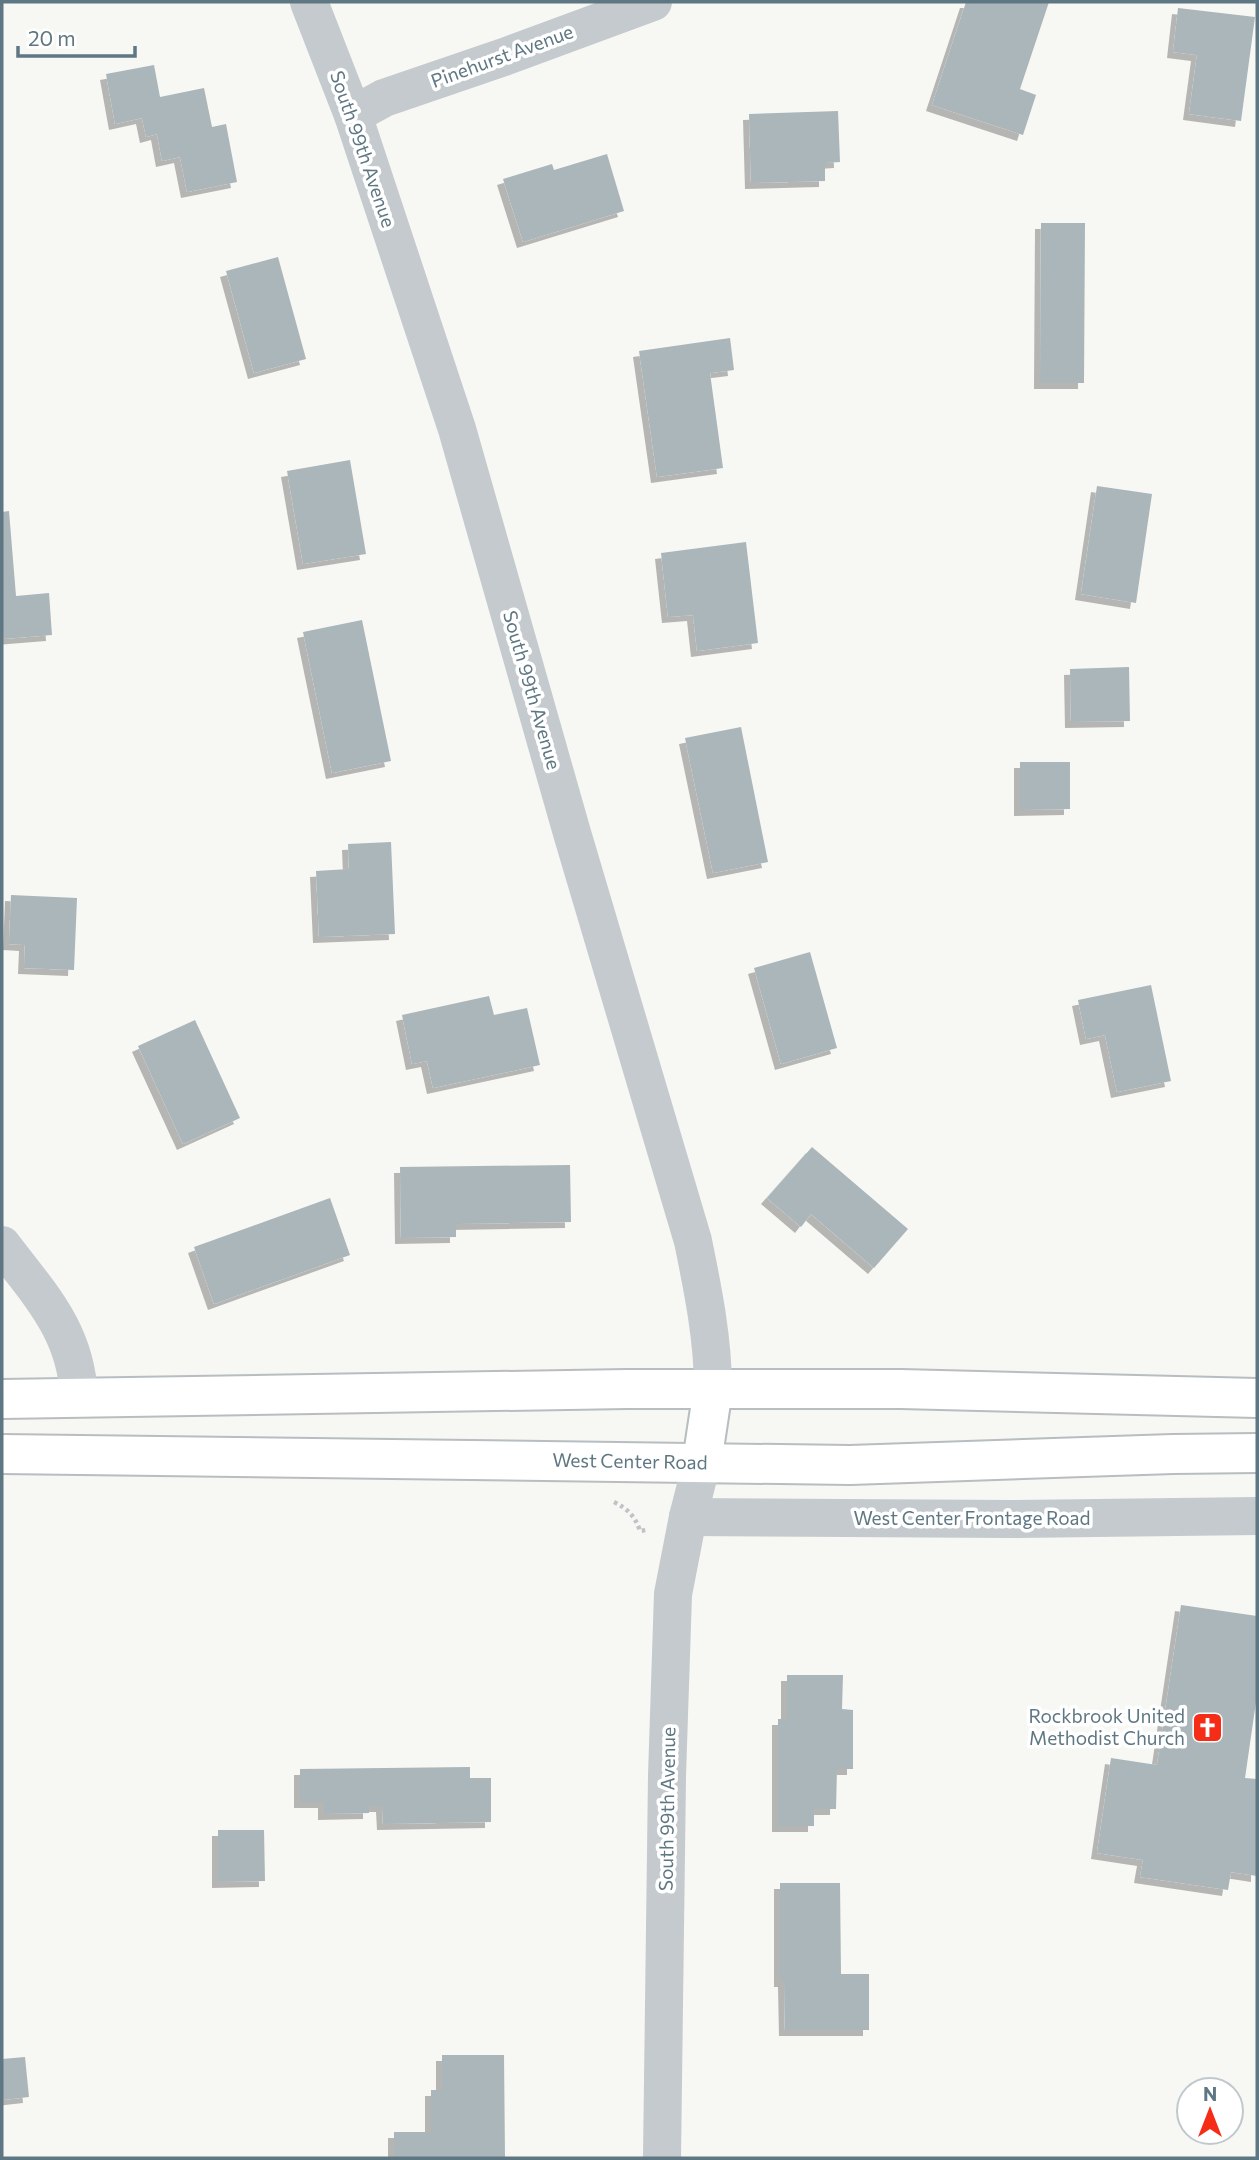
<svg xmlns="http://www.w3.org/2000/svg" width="1259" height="2160" viewBox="0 0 1259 2160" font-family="Commissioner,sans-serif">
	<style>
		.building { fill: #aab6ba; filter: url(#shadow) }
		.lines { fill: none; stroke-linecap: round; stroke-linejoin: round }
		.major-casing { stroke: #b7bdc0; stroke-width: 42 }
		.path { stroke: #c0c3c5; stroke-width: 4.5; stroke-dasharray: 3.5 3.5; stroke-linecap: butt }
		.minor { stroke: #c4cacd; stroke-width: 38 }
		.major { stroke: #fff; stroke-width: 38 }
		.labels { text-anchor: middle; stroke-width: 7; stroke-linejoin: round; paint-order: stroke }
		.street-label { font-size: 19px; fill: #5f7782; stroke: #fff }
		.poi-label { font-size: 19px; fill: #5f7782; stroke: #fff; text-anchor: end }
	</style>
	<defs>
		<filter id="shadow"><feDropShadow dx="-6" dy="6" stdDeviation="0" flood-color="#0004"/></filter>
	</defs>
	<rect width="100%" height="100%" fill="#f7f7f4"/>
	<!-- building -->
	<g class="building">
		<polygon points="966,2 1049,2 1020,89 1036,95 1023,135 932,105"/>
		<polygon points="1178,8 1255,17 1241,121 1189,114 1197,55 1173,52"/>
		<polygon points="154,65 160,97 204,88 212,127 226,124 237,182 187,192 180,157 162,161 157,134 146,137 142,118 115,124 106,74"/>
		<polygon points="838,111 840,162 825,163 825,181 751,183 749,114"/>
		<polygon points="607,154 624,211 523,242 503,179 552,164 554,170"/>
		<polygon points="1041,223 1085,223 1084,383 1040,383"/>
		<polygon points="278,257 306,359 254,373 226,271"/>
		<polygon points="730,338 734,370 710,373 723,468 657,477 639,351"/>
		<polygon points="350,460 366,554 303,564 287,471"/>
		<polygon points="1097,486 1152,494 1136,603 1081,594"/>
		<polygon points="9,511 16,596 49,593 52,635 2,639 2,512"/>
		<polygon points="746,542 758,643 697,651 693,615 668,617 661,553"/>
		<polygon points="362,620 391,761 332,773 303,632"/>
		<polygon points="1129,667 1130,721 1071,722 1070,669"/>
		<polygon points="741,727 768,862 713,873 685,738"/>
		<polygon points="1020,762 1070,762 1070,809 1020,810"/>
		<polygon points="391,842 395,934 319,937 316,871 349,869 348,844"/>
		<polygon points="11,895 77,898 74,970 24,968 25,945 9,944"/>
		<polygon points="810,952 837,1048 781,1064 754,968"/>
		<polygon points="1151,985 1171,1081 1117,1092 1105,1035 1086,1039 1078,1000"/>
		<polygon points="489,996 494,1015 527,1008 540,1065 433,1088 427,1061 412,1064 402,1015"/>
		<polygon points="195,1020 240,1118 183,1144 138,1046"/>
		<polygon points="812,1147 908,1229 874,1268 811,1214 801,1227 767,1198"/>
		<polygon points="570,1165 571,1222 456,1224 456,1237 401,1238 400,1167"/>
		<polygon points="330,1198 350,1255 214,1304 194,1247"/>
		<polygon points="1181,1605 1257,1616 1257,1695 1245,1778 1257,1779 1257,1876 1231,1872 1228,1890 1140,1877 1143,1860 1097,1853 1111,1758 1157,1765"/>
		<polygon points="787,1675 843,1675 842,1709 853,1710 853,1769 837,1769 836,1809 814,1809 814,1826 778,1826 778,1719 787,1719"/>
		<polygon points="470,1767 470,1778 491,1778 491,1822 383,1824 382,1806 369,1806 369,1813 324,1814 324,1802 300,1802 300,1769"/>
		<polygon points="218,1830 264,1830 265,1881 218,1882"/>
		<polygon points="780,1883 840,1883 841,1974 869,1974 869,2030 785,2030 784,1981 780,1981"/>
		<polygon points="442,2055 504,2055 505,2158 394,2158 394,2132 431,2132 431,2090 442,2090"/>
		<polygon points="25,2057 29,2097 2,2100 2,2059"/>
	</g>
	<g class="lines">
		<defs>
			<g id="major">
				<polyline points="2,1399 627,1389 901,1389 1257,1398"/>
				<polyline points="2,1454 850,1465 1173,1454 1257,1453"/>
				<polyline points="702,1462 713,1389"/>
			</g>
		</defs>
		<!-- major casing -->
		<use href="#major" class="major-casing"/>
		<!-- path -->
		<path class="path" d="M614 1502C628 1509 635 1516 640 1531L646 1530"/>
		<!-- minor -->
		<g class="minor">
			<path d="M309 2 353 115 457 429 572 833 693 1241C703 1290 713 1339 713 1389"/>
			<polyline points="353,115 384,98 504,57 653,2"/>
			<path d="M2 1245C40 1295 76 1331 79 1397"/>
			<polyline points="688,1517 1011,1519 1257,1516"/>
			<polyline points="662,2158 667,1776 673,1594 688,1517 702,1462"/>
		</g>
		<!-- major -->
		<use href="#major" class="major"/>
	</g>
	<!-- icons -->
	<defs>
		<symbol id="church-square" viewBox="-11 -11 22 22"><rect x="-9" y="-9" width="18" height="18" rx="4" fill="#f52d16" stroke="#fff"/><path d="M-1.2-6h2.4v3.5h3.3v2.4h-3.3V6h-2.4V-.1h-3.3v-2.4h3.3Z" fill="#fff"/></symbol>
	</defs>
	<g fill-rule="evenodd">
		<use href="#church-square" x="1190" y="1710" width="35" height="35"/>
	</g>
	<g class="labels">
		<!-- street labels -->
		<g class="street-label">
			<text transform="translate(502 56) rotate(-20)" y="7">Pinehurst Avenue</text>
			<text transform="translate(363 149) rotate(71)" y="7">South 99th Avenue</text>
			<text transform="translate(532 690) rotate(74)" y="7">South 99th Avenue</text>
			<text transform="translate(630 1461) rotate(1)" y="7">West Center Road</text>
			<text x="972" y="1525">West Center Frontage Road</text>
			<text transform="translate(667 1809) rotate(-89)" y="7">South 99th Avenue</text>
		</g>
		<!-- poi labels -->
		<g class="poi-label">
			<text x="1185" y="1723">Rockbrook United<tspan x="1185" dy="22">Methodist Church</tspan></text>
		</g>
	</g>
	<!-- border -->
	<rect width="1259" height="2160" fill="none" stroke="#5f7782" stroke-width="7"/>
	<!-- north arrow -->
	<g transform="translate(1210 2111)"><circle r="33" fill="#ffffff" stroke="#bfc9cd" stroke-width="2"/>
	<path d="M0-5L12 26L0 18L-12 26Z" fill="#f52d16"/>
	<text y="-10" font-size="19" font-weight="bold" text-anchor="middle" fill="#5f7782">N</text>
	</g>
	<!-- scale -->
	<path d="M18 46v10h117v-10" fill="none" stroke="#5f7782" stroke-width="3.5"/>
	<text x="28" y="46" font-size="21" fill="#5f7782" stroke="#ffffff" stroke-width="5" paint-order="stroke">20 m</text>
</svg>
